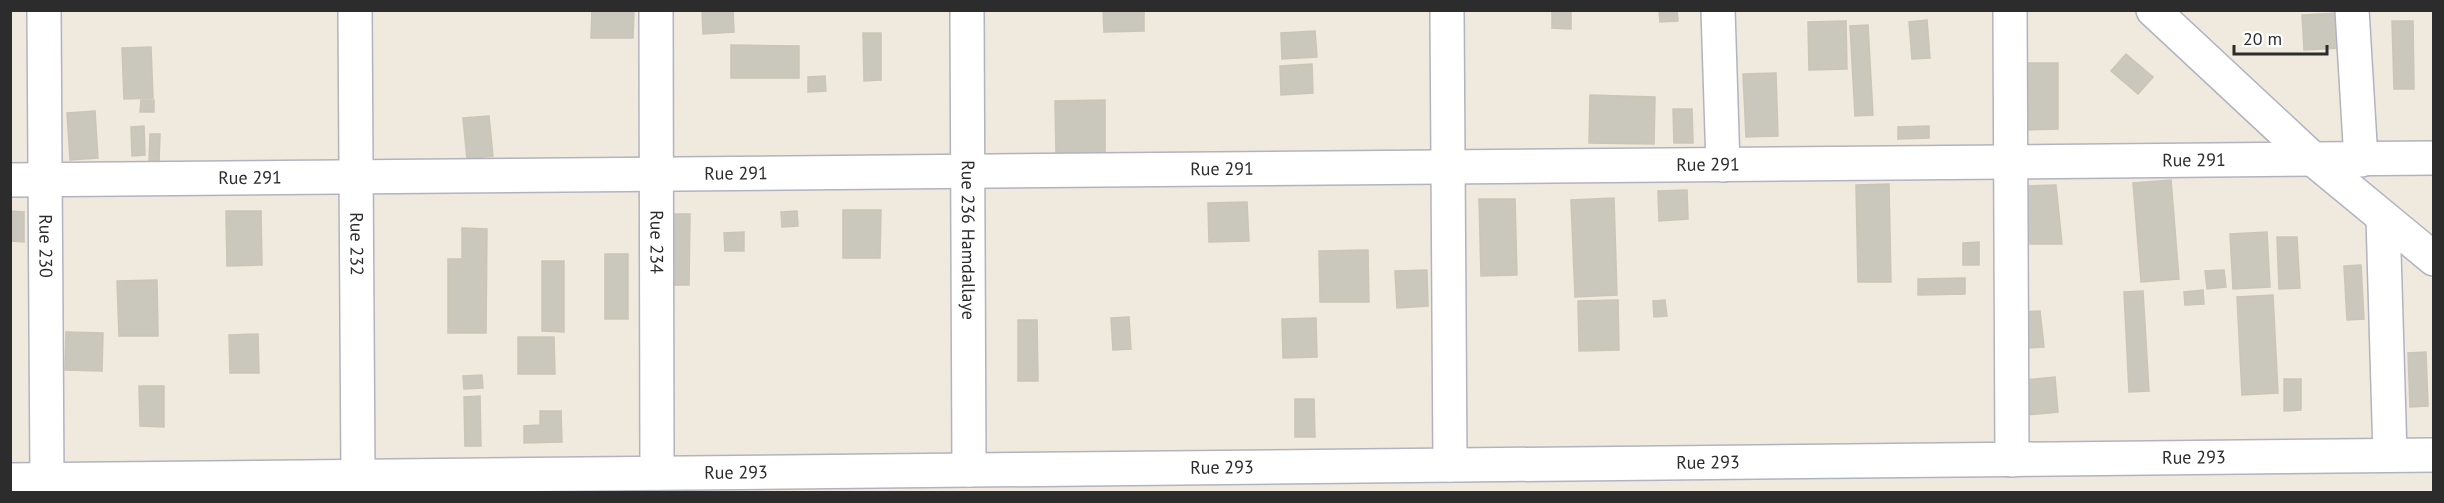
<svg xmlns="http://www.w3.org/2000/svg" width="2444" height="503" viewBox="0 0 2444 503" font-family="'PT Sans',sans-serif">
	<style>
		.building { fill: #cac7bc; stroke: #cbc5b7; stroke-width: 1.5 }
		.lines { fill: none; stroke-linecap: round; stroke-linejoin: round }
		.minor-casing { stroke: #b2b3c1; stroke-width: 36 }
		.minor { stroke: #fff; stroke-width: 33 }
		.labels { text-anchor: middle; stroke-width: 4.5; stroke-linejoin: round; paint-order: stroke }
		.street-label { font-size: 18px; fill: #2c2c2c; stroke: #fff }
	</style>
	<rect width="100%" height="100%" fill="#efe9de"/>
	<!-- building -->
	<g class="building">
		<polygon points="592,10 634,10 633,38 591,38"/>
		<polygon points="702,10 733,10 734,32 703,34"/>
		<polygon points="1103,10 1144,10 1144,31 1104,32"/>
		<polygon points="1552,10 1571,10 1571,29 1552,28"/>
		<polygon points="1659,10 1677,10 1678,21 1660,22"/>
		<polygon points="2338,13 2340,48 2304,50 2302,15"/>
		<polygon points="1927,20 1930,58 1912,59 1909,22"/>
		<polygon points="1846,21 1847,69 1809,70 1808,22"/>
		<polygon points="2392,21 2413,21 2414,89 2394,89"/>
		<polygon points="1868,25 1873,115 1855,116 1850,26"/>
		<polygon points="1315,31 1317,57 1282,59 1281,33"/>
		<polygon points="863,33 881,33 881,80 864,81"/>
		<polygon points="731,45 799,46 799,78 731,78"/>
		<polygon points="151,47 153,98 124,99 122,48"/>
		<polygon points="2126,54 2153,77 2138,94 2111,71"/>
		<polygon points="2025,63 2058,63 2058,129 2026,130"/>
		<polygon points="1312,64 1313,93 1281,95 1280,66"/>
		<polygon points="1776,73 1778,136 1746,137 1743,74"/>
		<polygon points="825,76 826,91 808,92 808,77"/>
		<polygon points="1590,95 1655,97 1654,144 1589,143"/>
		<polygon points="141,100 154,100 154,112 140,112"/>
		<polygon points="1105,100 1105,154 1056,154 1055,101"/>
		<polygon points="1673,109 1692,109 1693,143 1674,143"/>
		<polygon points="95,111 98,158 70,160 67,113"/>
		<polygon points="489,116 493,156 467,159 463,118"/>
		<polygon points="144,126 145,155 132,156 131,127"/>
		<polygon points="1929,126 1929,138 1898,139 1898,127"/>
		<polygon points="150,134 160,134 159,162 149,162"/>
		<polygon points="2171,180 2179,279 2141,282 2133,183"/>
		<polygon points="1889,184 1891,282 1858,282 1856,185"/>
		<polygon points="2056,185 2062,244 2030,244 2027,186"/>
		<polygon points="1687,190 1688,219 1659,221 1658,191"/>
		<polygon points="1614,198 1617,295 1575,297 1571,200"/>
		<polygon points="1479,199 1515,199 1517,275 1481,276"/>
		<polygon points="1247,202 1249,241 1209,242 1208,203"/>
		<polygon points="843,210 881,210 880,258 843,258"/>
		<polygon points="10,211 24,212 24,242 10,241"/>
		<polygon points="226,211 261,211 262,265 227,266"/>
		<polygon points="797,211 798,226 782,227 781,212"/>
		<polygon points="667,214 690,214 689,285 667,285"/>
		<polygon points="462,228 487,229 486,333 448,333 448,259 462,259"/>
		<polygon points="744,232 744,251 725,251 724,233"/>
		<polygon points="2267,232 2270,287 2233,289 2230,234"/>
		<polygon points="2277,237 2297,237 2300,288 2279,289"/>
		<polygon points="1979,242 1979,265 1963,265 1963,243"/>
		<polygon points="1368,250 1369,302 1320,302 1319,251"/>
		<rect x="605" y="254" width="23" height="65"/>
		<polygon points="542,261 564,261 564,332 542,331"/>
		<polygon points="2361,265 2364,319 2347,320 2344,266"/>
		<polygon points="1427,270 1428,306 1397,308 1395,271"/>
		<polygon points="2224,270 2226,287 2207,289 2205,271"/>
		<polygon points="1965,278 1965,294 1918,295 1918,279"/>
		<polygon points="157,280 158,336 119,336 117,281"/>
		<polygon points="2203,290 2204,304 2185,305 2184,292"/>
		<polygon points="2143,291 2149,391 2129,392 2124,292"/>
		<polygon points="2273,295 2278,393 2242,395 2237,297"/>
		<polygon points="1618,300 1619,350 1579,351 1578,301"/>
		<polygon points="1665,300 1667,316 1654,317 1653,301"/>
		<polygon points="2040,311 2044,347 2027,348 2024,312"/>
		<polygon points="1129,317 1131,349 1113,350 1111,318"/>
		<polygon points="1316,318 1317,357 1283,358 1282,319"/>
		<polygon points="1018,320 1037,320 1038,381 1018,381"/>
		<polygon points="66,332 103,333 102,371 65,370"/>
		<polygon points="258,334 259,373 230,373 229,335"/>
		<polygon points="518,337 554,337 555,374 518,374"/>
		<polygon points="2426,352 2428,406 2410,407 2408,353"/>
		<polygon points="482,375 483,388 464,389 463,376"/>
		<polygon points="2055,377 2058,412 2026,415 2023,380"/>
		<polygon points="2284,379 2301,379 2301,410 2284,411"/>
		<polygon points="139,386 164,386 164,427 140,426"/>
		<polygon points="480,396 481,446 465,446 464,397"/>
		<polygon points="1295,399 1314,399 1315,437 1295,437"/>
		<polygon points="540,411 561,411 562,442 524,443 524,426 540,425"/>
	</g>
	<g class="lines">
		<defs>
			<g id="minor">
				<path id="s1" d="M44 10 47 480"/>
				<path id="s2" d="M355 10 358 476"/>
				<path id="s3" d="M656 10 657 473"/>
				<path id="s4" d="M967 10 969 470"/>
				<polyline points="1447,10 1450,465"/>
				<polyline points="1718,10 1723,165"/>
				<polyline points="2010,10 2012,460"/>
				<polyline points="2153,10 2314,160 2434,259"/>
				<polyline points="2352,10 2361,160"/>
				<path id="s5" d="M10 180 2434 158"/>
				<polyline points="2383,218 2390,455"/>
				<path id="s6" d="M10 480 2434 455"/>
			</g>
		</defs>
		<!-- minor casing -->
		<use href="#minor" class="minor-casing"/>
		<!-- minor -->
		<use href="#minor" class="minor"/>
	</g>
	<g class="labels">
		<!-- street labels -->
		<g class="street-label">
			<text dy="6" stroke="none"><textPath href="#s5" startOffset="2184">Rue 291</textPath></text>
			<text dy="6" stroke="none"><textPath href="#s5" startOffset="1698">Rue 291</textPath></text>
			<text dy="6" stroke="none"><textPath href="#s5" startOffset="1212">Rue 291</textPath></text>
			<text dy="6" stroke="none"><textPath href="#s5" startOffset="726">Rue 291</textPath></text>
			<text dy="6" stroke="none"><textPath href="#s5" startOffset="240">Rue 291</textPath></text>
			<text dy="6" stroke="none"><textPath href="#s4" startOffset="230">Rue 236 Hamdallaye</textPath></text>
			<text dy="6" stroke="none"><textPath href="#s3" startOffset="232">Rue 234</textPath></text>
			<text dy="6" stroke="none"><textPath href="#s2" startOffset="234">Rue 232</textPath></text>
			<text dy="6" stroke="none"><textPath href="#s1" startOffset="236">Rue 230</textPath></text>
			<text dy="6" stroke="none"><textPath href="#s6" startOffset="2184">Rue 293</textPath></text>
			<text dy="6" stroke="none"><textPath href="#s6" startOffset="1698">Rue 293</textPath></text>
			<text dy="6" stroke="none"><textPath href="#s6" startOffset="1212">Rue 293</textPath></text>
			<text dy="6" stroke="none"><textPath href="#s6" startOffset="726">Rue 293</textPath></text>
		</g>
	</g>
	<!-- border -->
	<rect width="2444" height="503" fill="none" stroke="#2c2c2c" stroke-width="24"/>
	<!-- scale -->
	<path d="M2234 45v9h93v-9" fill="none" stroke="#2c2c2c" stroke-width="3"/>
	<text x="2243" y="45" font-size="18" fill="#2c2c2c" stroke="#ffffff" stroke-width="4.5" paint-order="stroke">20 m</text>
</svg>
